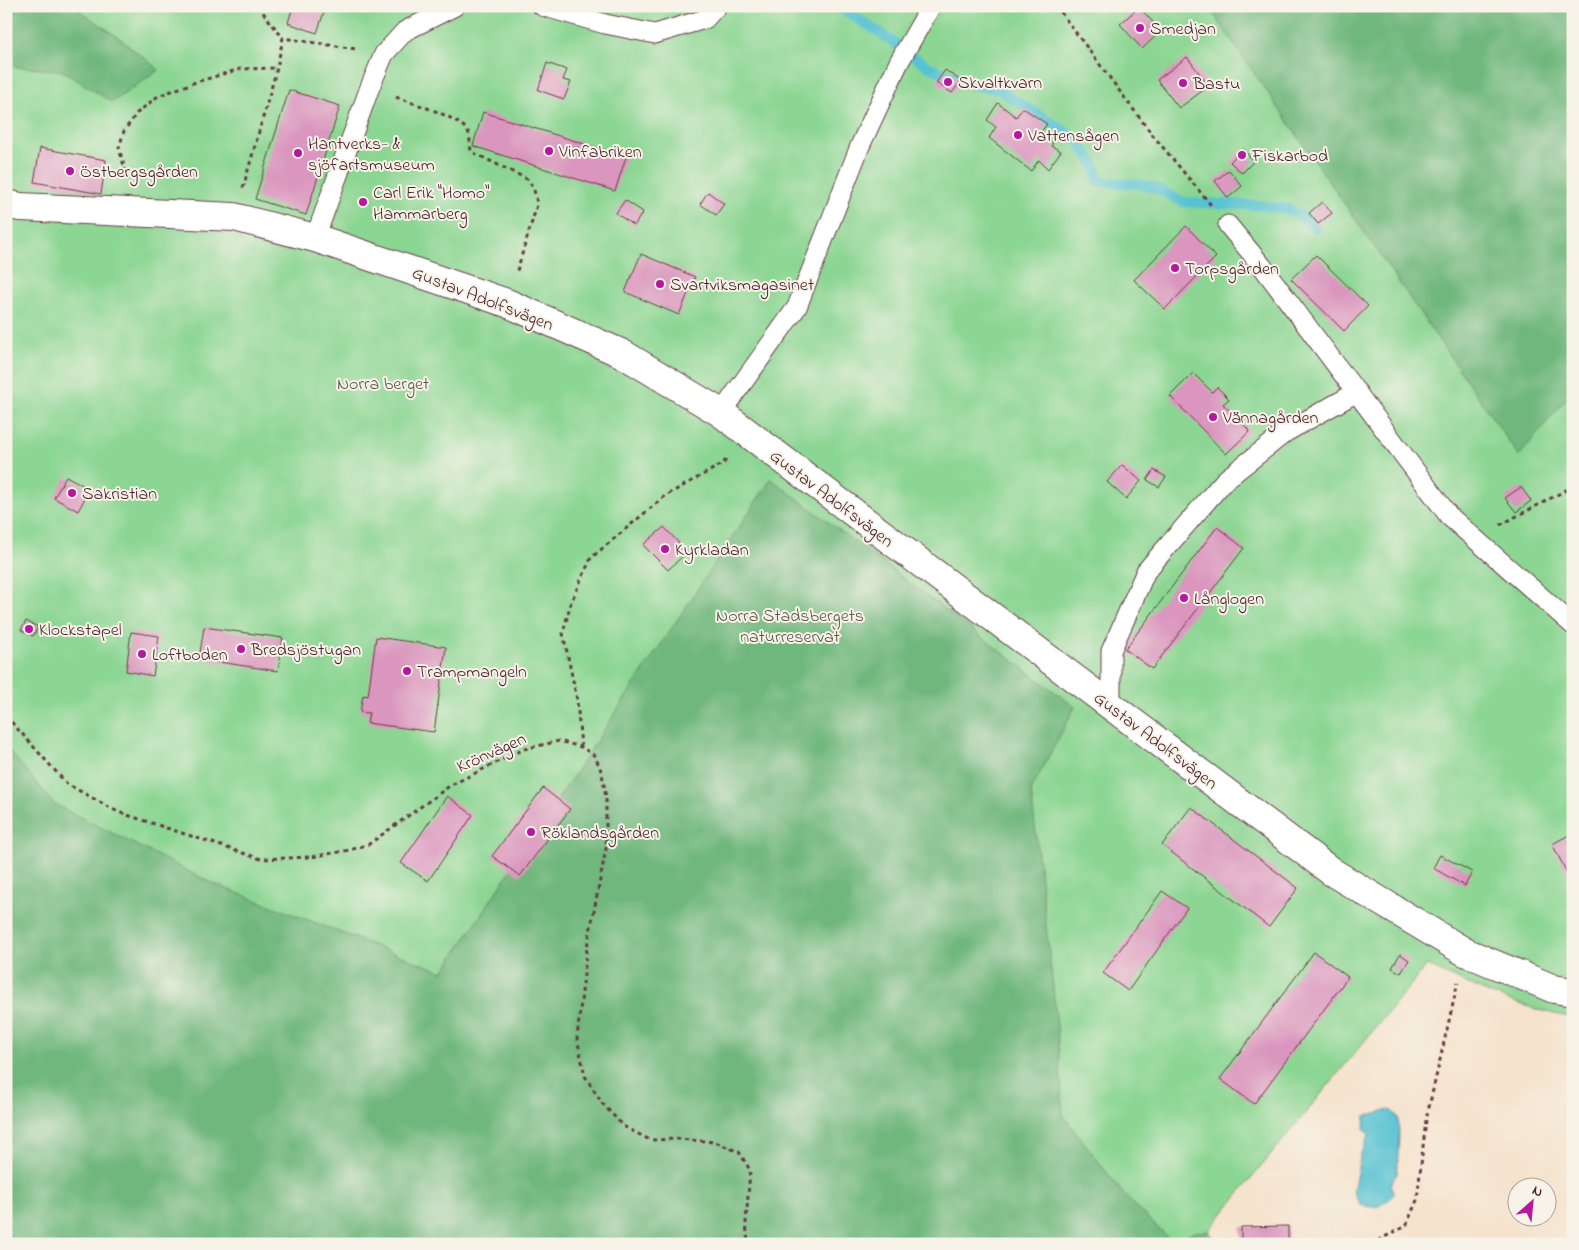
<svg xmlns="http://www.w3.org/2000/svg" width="1579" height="1250" viewBox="0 0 1579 1250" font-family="'Indie Flower',sans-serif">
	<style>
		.green { fill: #8bd693; stroke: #6a7a5f }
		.forest { fill: #70b77d; stroke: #5d6b54 }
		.water { fill: #57c2d2; stroke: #50707e }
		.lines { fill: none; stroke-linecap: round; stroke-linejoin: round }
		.stream { stroke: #57c2d2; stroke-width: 10 }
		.building { fill: #da96be }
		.service-casing { stroke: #643c43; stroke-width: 21 }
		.minor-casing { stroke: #643c43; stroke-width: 30 }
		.path { stroke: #643c43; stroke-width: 3; stroke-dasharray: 4 4; stroke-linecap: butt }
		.service { stroke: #fff; stroke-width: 19 }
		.minor { stroke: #fff; stroke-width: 28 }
		.poi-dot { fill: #b5179e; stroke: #f7f3e8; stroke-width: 2 }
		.labels { text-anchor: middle; stroke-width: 4; stroke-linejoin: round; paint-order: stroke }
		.poi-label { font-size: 18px; fill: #4a1f2b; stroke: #f7f3e8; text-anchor: start }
		.street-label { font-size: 18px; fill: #4a1f2b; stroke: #f7f3e8 }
		.park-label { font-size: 18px; fill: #5e564a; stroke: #f7f3e8 }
	</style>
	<rect width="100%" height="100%" fill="#f7f3e8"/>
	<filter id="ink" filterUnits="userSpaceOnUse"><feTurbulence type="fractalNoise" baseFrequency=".02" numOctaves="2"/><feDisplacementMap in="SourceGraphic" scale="10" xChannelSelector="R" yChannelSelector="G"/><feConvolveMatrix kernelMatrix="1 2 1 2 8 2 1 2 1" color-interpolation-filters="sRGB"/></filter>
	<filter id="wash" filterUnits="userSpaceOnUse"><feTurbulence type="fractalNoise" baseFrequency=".0096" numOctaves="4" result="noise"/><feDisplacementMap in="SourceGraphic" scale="20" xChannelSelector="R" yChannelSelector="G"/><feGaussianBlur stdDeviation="1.12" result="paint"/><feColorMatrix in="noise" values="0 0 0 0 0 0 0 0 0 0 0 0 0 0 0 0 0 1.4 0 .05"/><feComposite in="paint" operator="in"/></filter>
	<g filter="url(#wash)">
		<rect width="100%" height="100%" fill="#f5e3cd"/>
		<!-- green -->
		<path class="green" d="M6 6H1573V1018C1521 1008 1474 988 1427 965L1210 1229V1244H6Z"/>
		<!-- forest -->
		<g class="forest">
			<polygon points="6,6 73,6 118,37 159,70 112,102 63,71 9,66 6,64"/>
			<polygon points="1208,6 1573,6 1573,390 1519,456"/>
			<polygon points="771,479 1075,707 1031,790 1057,1025 1063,1115 1125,1196 1172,1242 1195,1232 1207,1231 1222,1244 6,1244 6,747 54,804 212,883 443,972"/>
		</g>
		<!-- water -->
		<path class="water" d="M1390 1109 1398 1117 1399 1134 1397 1174 1390 1184 1394 1194C1382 1207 1377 1209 1360 1205L1353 1191 1361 1153 1369 1134 1364 1128 1365 1116Z"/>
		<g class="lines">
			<!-- stream -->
			<polyline class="stream" points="837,6 879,32 929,67 975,85 997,89 1059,127 1078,141 1092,161 1100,182 1137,184 1156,188 1183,202 1266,206 1292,210 1316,228"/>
		</g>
		<g id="blocks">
			<!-- building -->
			<g class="building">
				<polygon points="293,6 308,6 324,12 317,33 288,23"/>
				<polygon points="1139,7 1161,31 1142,49 1120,24"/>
				<polygon points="1187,57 1209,86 1179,108 1157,80"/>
				<polygon points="547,63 567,70 563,80 571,82 564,99 538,90"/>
				<polygon points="945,70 961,81 952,93 936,83"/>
				<polygon points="289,90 340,106 306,215 255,199"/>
				<polygon points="998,103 1016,117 1023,108 1047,124 1041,132 1053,143 1051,146 1061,151 1048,169 1039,160 1031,171 989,138 996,127 987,120"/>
				<polygon points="483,112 626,157 615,191 473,146"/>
				<polygon points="40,148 106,160 101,194 34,182"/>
				<polygon points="1242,149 1254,161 1242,173 1230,162"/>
				<polygon points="1229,170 1242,186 1228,198 1215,181"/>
				<polygon points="708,192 724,204 716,215 700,204"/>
				<polygon points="625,200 643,212 634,226 616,213"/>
				<polygon points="1322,202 1332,213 1318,224 1309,213"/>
				<polygon points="1186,226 1216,257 1165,309 1134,280"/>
				<polygon points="641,254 695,277 679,315 625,292"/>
				<polygon points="1316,255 1368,306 1344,331 1291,279"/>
				<polygon points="1193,373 1212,392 1217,387 1229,399 1223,404 1250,431 1226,454 1170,396"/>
				<polygon points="1122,465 1141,481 1126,499 1107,482"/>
				<polygon points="1154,470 1166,477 1159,487 1147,480"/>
				<polygon points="66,476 90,489 78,511 54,498"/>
				<polygon points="1521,487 1531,501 1516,512 1505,498"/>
				<polygon points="664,527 687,552 668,570 643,545"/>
				<polygon points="1217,527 1244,548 1152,669 1125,649"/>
				<polygon points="26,621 38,627 33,636 21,630"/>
				<polygon points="204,627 283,638 278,671 199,659"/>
				<polygon points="131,632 159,636 153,676 126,671"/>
				<polygon points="376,637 446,647 434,732 367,723 369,713 360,712 363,695 368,696"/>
				<polygon points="543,788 570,809 520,876 492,856"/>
				<polygon points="447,796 473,815 428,881 401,863"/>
				<polygon points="1191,807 1298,888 1269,927 1162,845"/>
				<polygon points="1573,833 1573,884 1552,844"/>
				<polygon points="1440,855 1472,872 1465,886 1433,868"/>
				<polygon points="1162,891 1187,908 1128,991 1103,973"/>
				<polygon points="1314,952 1348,977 1254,1104 1220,1079"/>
				<polygon points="1400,954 1409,960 1401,973 1392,968"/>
				<polygon points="1288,1226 1288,1244 1241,1244 1241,1227"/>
			</g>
		</g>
	</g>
	<g filter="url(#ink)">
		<use href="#blocks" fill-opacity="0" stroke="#643c43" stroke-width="1"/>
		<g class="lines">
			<defs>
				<g id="service">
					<polyline points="542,6 605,24 655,34 705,19 717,6"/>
					<polyline points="1228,225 1262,266 1449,516 1573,625"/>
					<polyline points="315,238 370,87 384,54 405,31 455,6"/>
					<polyline points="721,413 797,307 860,146 899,62 931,6"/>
					<polyline points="1111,706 1111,651 1146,571 1225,480 1286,432 1357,392"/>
				</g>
				<polyline id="minor" points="6,204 20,207 234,217 315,238 507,303 623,354 721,413 1332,872 1465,952 1554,989 1573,992"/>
			</defs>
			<!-- service casing -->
			<use href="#service" class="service-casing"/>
			<!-- minor casing -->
			<use href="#minor" class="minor-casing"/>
			<!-- path -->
			<g class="path">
				<polyline points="258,6 283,38"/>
				<polyline points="1056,6 1151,133 1211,205"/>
				<path d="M396 97C416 105 453 114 467 130 472 136 468 145 472 152L527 179C534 187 536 195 537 205L516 274"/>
				<polyline points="128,180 119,148 124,131 137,113 158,96 193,83 240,69 277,68"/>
				<polyline points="243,188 277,68 283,38 356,49"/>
				<polyline points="1500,525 1572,487"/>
				<polyline points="6,716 67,784 118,812 261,859 311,857 350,850 369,844 451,785 524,749 559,741 581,747 595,756 602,773 606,798 606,849 587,947 577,1038 585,1076 602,1103 623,1126 650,1140 678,1139 715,1142 739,1152 750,1170 746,1222 748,1244"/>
				<polyline points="581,747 577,700 563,633 571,602 591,558 665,496 724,463 727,457"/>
				<polyline points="1382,1240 1392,1244"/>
				<polyline points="1371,1244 1406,1226 1417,1200 1426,1120 1458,982"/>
			</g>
			<!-- service -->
			<use href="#service" class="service"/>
			<!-- minor -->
			<use href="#minor" class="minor"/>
		</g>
	</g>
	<!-- markers -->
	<g class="poi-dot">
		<circle cx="1140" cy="28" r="5"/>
		<circle cx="948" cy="82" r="5"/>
		<circle cx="1183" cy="83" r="5"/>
		<circle cx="1018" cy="135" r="5"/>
		<circle cx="549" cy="151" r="5"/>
		<circle cx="298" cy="153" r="5"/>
		<circle cx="1242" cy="155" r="5"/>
		<circle cx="70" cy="171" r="5"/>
		<circle cx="363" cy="202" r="5"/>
		<circle cx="1175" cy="268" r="5"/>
		<circle cx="660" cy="284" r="5"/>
		<circle cx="1213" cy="417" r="5"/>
		<circle cx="72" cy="493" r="5"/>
		<circle cx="665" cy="549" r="5"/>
		<circle cx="1184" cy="598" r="5"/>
		<circle cx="29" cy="629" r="5"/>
		<circle cx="241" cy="649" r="5"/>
		<circle cx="142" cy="654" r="5"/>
		<circle cx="407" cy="671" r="5"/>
		<circle cx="531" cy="832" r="5"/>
	</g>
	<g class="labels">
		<!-- poi labels -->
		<g class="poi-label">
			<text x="1150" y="34">Smedjan</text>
			<text x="958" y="88">Skvaltkvarn</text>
			<text x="1193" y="89">Bastu</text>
			<text x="1028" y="141">Vattensågen</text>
			<text x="308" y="149">Hantverks- &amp;<tspan x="308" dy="21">sjöfartsmuseum</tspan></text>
			<text x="559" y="157">Vinfabriken</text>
			<text x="1252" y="161">Fiskarbod</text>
			<text x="80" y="177">Östbergsgården</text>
			<text x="373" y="198">Carl Erik "Homo"<tspan x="373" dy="21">Hammarberg</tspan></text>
			<text x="1185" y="274">Torpsgården</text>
			<text x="670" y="290">Svartviksmagasinet</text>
			<text x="1223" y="423">Vännagården</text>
			<text x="82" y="499">Sakristian</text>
			<text x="675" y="555">Kyrkladan</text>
			<text x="1194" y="604">Långlogen</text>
			<text x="39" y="635">Klockstapel</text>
			<text x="251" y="655">Bredsjöstugan</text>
			<text x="152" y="660">Loftboden</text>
			<text x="417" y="677">Trampmangeln</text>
			<text x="541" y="838">Röklandsgården</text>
		</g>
		<!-- street labels -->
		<g class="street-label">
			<text transform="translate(483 298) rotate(21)" y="6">Gustav Adolfsvägen</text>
			<text transform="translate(832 498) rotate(37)" y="6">Gustav Adolfsvägen</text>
			<text transform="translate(1156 740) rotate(37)" y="6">Gustav Adolfsvägen</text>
			<text transform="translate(491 752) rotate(-24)" y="6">Krönvägen</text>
		</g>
		<!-- park labels -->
		<g class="park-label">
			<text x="383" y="389">Norra berget</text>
			<text x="790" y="621">Norra Stadsbergets<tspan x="790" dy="21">naturreservat</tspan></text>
		</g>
	</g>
	<!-- margin -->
	<rect width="1579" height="1250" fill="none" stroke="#f7f3e8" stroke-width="25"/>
	<!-- north arrow -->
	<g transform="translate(1532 1202) rotate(27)"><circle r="24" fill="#f7f3e8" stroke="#b29e9c"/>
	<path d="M0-4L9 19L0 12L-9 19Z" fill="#b5179e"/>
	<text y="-8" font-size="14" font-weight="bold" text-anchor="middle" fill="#4a1f2b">N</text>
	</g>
</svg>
